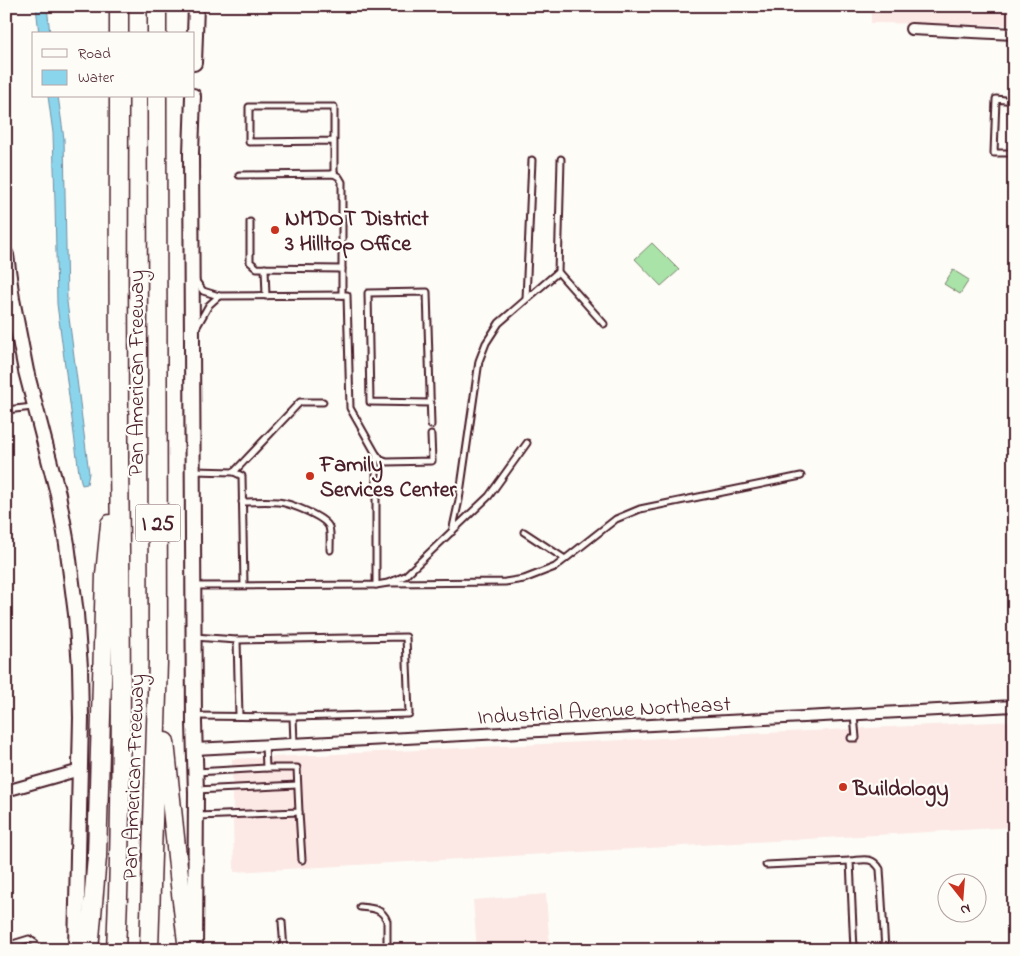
<svg xmlns="http://www.w3.org/2000/svg" width="1020" height="956" viewBox="0 0 1020 956" font-family="'Indie Flower',sans-serif">
	<style>
		.built { fill: #fce9e5 }
		.green { fill: #a9e3a8; stroke: #7a816a }
		.water { fill: #8bd5ec; stroke: #718c9f }
		.lines { fill: none; stroke-linecap: round; stroke-linejoin: round }
		.service-casing { stroke: #4a1f2b; stroke-width: 9 }
		.minor-casing { stroke: #4a1f2b; stroke-width: 14 }
		.secondary-casing { stroke: #4a1f2b; stroke-width: 18 }
		.motorway-casing { stroke: #4a1f2b; stroke-width: 21 }
		.service { stroke: #fdfcf7; stroke-width: 5 }
		.minor { stroke: #fdfcf7; stroke-width: 10 }
		.secondary { stroke: #fdfcf7; stroke-width: 14 }
		.motorway { stroke: #fdfcf7; stroke-width: 18 }
		.poi-dot { fill: #c8321e; stroke: #fdfcf7; stroke-width: 2 }
		.labels { text-anchor: middle; stroke-width: 4.5; stroke-linejoin: round; paint-order: stroke }
		.shield { fill: #fdfcf7; stroke: #806168; stroke-width: 1 }
		.shield-label { font-size: 21px; font-weight: bold; fill: #4a1f2b }
		.poi-label { font-size: 22px; font-weight: bold; fill: #4a1f2b; stroke: #fdfcf7; text-anchor: start }
		.street-label { font-size: 22px; fill: #4a1f2b; stroke: #fdfcf7 }
	</style>
	<rect width="100%" height="100%" fill="#fdfcf7"/>
	<filter id="ink" filterUnits="userSpaceOnUse"><feTurbulence type="fractalNoise" baseFrequency=".02" numOctaves="2"/><feDisplacementMap in="SourceGraphic" scale="10" xChannelSelector="R" yChannelSelector="G"/><feConvolveMatrix kernelMatrix="1 2 1 2 8 2 1 2 1" color-interpolation-filters="sRGB"/></filter>
	<g filter="url(#ink)">
		<!-- built -->
		<g class="built">
			<polygon points="871,6 1014,6 1014,25 871,23"/>
			<polygon points="1014,721 1014,827 234,872 232,759"/>
			<polygon points="546,894 550,950 477,950 473,900"/>
		</g>
		<!-- green -->
		<g class="green">
			<polygon points="652,243 679,270 661,286 635,259"/>
			<polygon points="953,270 969,280 960,294 944,284"/>
		</g>
		<!-- water -->
		<g class="water">
			<polygon points="36,6 47,6 50,34 39,34"/>
			<polygon points="48,96 58,96 64,139 67,302 89,473 87,484 82,485 79,473 57,304 55,202 53,133"/>
		</g>
		<g class="lines">
			<defs>
				<g id="service">
					<polyline points="1014,101 996,99 994,153 1014,153"/>
					<polyline points="561,159 558,272 604,324"/>
					<polyline points="334,174 334,107 249,107 249,142 334,141"/>
					<polyline points="239,175 334,174 339,177 342,182 342,295"/>
					<polyline points="250,222 250,262 257,268 342,269"/>
					<polyline points="265,268 266,296"/>
					<polyline points="195,280 203,291 219,296 347,295 350,408 376,454 376,585"/>
					<polyline points="526,299 532,160"/>
					<polyline points="196,328 209,305 219,296"/>
					<polyline points="431,403 370,402 368,293 427,292 431,425"/>
					<polyline points="6,410 33,407"/>
					<polyline points="376,454 381,460 387,462 432,461 431,435"/>
					<polyline points="194,471 234,472 300,402 323,402"/>
					<polyline points="234,472 242,476 244,585"/>
					<path d="M242 502C254 502 266 501 278 502 289 503 324 516 329 527 331 534 330 542 330 550"/>
					<polyline points="452,532 459,500 479,361 486,343 499,323 558,272"/>
					<polyline points="524,532 565,559"/>
					<polyline points="388,583 505,582 524,579 555,567 616,519 640,509 801,476"/>
					<polyline points="194,586 376,585 388,583 405,576 489,496 527,443"/>
					<polyline points="194,637 237,640 239,716"/>
					<polyline points="237,640 406,637 409,714 293,717"/>
					<polyline points="195,716 293,717 294,743"/>
					<polyline points="851,738 856,738 854,715"/>
					<polyline points="196,772 266,768"/>
					<polyline points="196,790 297,785"/>
					<polyline points="299,812 302,860"/>
					<polyline points="198,816 299,812 297,768 266,768 265,745"/>
					<polyline points="766,865 850,861"/>
					<path d="M360 907C372 908 382 908 387 921V950"/>
					<polyline points="282,922 284,950"/>
					<polyline points="6,946 29,939 35,943 36,950"/>
					<path d="M854 950 850 861C863 860 872 856 880 869L885 950"/>
				</g>
				<g id="minor">
					<polyline points="911,29 1014,34"/>
					<polyline points="195,749 1014,706"/>
					<polyline points="6,791 80,770"/>
				</g>
				<g id="secondary">
					<polyline points="194,63 196,6"/>
					<polyline points="193,96 191,153 194,723 196,793 195,950"/>
					<polyline points="6,255 12,299 26,371 58,494 67,544 76,614 80,667 81,718 76,950"/>
				</g>
				<g id="motorway">
					<polyline points="157,6 157,34"/>
					<polyline points="119,34 119,6"/>
					<polyline points="165,742 180,885 188,950"/>
					<polyline points="89,950 97,857 105,575 110,524"/>
					<path d="M116 950C123 787 121 624 119 461 118 339 119 218 119 96"/>
					<polyline points="149,950 158,662 157,96"/>
				</g>
			</defs>
			<!-- service casing -->
			<use href="#service" class="service-casing"/>
			<!-- minor casing -->
			<use href="#minor" class="minor-casing"/>
			<!-- secondary casing -->
			<use href="#secondary" class="secondary-casing"/>
			<!-- motorway casing -->
			<use href="#motorway" class="motorway-casing"/>
			<!-- service -->
			<use href="#service" class="service"/>
			<!-- minor -->
			<use href="#minor" class="minor"/>
			<!-- secondary -->
			<use href="#secondary" class="secondary"/>
			<!-- motorway -->
			<use href="#motorway" class="motorway"/>
		</g>
	</g>
	<!-- markers -->
	<g class="poi-dot">
		<circle cx="275" cy="230" r="5"/>
		<circle cx="310" cy="476" r="5"/>
		<circle cx="843" cy="787" r="5"/>
	</g>
	<g class="labels">
		<!-- shield labels -->
		<rect class="shield" x="135.5" y="504.5" width="45" height="37" rx="4"/>
		<g class="shield-label">
			<text x="158" y="530">I 25</text>
		</g>
		<!-- poi labels -->
		<g class="poi-label">
			<text x="285" y="225">NMDOT District<tspan x="285" dy="25">3 Hilltop Office</tspan></text>
			<text x="320" y="471">Family<tspan x="320" dy="25">Services Center</tspan></text>
			<text x="853" y="795">Buildology</text>
		</g>
		<!-- street labels -->
		<g class="street-label">
			<text transform="translate(135 373) rotate(-90)" y="8">Pan American Freeway</text>
			<text transform="translate(604 709) rotate(-3)" y="8">Industrial Avenue Northeast</text>
			<text transform="translate(132 777) rotate(-88)" y="8">Pan American Freeway</text>
		</g>
	</g>
	<!-- margin -->
	<rect width="1020" height="956" fill="none" stroke="#fdfcf7" stroke-width="25"/>
	<rect x="12" y="12" width="995" height="931" fill="none" stroke="#4a1f2b" stroke-width="2" filter="url(#ink)"/>
	<!-- legend -->
	<rect x="32" y="32" width="162" height="65" fill="#fdfcf7" stroke="#b5a4a5"/>
	<rect x="42" y="49" width="25" height="8" fill="#fdfcf7" stroke="#b5a4a5"/>
	<text x="78" y="58" font-size="15" fill="#4a1f2b">Road</text>
	<rect x="42" y="70" width="25" height="15" fill="#8bd5ec" stroke="#b5a4a5"/>
	<text x="78" y="82" font-size="15" fill="#4a1f2b">Water</text>
	<!-- north arrow -->
	<g transform="translate(962 898) rotate(163)"><circle r="24" fill="#fdfcf7" stroke="#b5a4a5"/>
	<path d="M0-4L9 19L0 12L-9 19Z" fill="#c8321e"/>
	<text y="-8" font-size="14" font-weight="bold" text-anchor="middle" fill="#4a1f2b">N</text>
	</g>
</svg>
